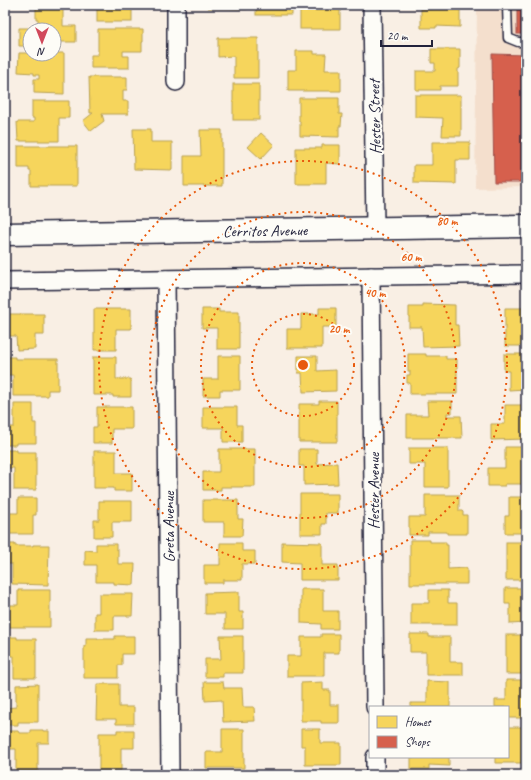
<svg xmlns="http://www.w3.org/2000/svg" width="531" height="780" viewBox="0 0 531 780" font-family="Caveat,sans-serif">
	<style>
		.built { fill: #f4dfcd }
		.homes { fill: #f6d55c; stroke: #b69f52 }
		.shops { fill: #d6604d; stroke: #a04d48 }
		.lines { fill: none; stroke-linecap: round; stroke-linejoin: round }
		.lane-casing { stroke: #22223b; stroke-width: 11 }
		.street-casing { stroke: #22223b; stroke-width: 20 }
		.secondary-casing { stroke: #22223b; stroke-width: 25 }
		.lane { stroke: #fdfcf7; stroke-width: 8 }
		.street { stroke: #fdfcf7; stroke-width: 17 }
		.secondary { stroke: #fdfcf7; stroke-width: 22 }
		.ring { fill: none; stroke: #e8590c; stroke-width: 2; stroke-dasharray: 2 4 }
		.labels { text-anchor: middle; stroke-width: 4; stroke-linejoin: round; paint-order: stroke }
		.street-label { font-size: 16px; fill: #22223b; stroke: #fdfcf7 }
		.centre { fill: #e8590c; stroke: #fdfcf7; stroke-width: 2 }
		.ring-label { font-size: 12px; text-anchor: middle; font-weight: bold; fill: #e8590c; stroke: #fdfcf7; stroke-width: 4; stroke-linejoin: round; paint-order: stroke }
	</style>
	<rect width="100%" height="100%" fill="#f9efe4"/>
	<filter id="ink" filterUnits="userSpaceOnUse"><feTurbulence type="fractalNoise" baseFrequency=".025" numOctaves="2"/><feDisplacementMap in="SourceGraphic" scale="8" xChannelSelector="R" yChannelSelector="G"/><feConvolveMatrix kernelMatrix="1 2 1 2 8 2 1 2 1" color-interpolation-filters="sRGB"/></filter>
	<g filter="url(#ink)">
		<!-- built -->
		<polygon class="built" points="477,5 526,5 526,187 475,188"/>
		<!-- homes -->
		<g class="homes">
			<rect x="97" y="5" width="35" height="17"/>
			<polygon points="208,5 248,5 247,9 208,8"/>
			<rect x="256" y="5" width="36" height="10"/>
			<rect x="300" y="5" width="40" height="24"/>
			<polygon points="433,5 460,5 460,27 436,26 436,28 421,28 421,9 433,9"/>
			<polygon points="63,6 63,26 76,26 76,42 54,42 54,30 30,30 30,46 19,46 19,28 38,28 38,19 36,19 36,7"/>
			<polygon points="98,29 143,29 143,41 142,41 142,51 123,51 123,56 129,56 129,68 91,68 91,55 98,55"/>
			<polygon points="218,38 258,38 258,78 234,78 234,56 218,57"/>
			<polygon points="431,49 460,49 460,68 458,69 458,86 440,86 440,90 416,90 416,71 435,71 435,63 431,63"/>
			<polygon points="296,51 314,51 314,54 326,54 325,70 341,70 341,91 288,91 288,70 296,70"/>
			<polygon points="19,53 30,53 30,54 54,54 54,53 64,53 64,94 34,93 34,79 39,79 39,75 34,75 34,73 18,72"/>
			<polygon points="89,77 127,77 127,90 123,90 123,101 128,101 128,114 102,114 104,121 91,131 83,121 93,113 90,113"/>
			<rect x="233" y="84" width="26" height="36"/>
			<polygon points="415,95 461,95 461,136 442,136 443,118 415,117"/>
			<polygon points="299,98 339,98 339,114 342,114 341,126 339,126 339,137 300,136 300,121 299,121"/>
			<polygon points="32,101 69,101 69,118 59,118 59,141 18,141 17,122 34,122 34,118 32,118"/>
			<polygon points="133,129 151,129 151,142 172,142 172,170 134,169"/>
			<polygon points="200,130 222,130 222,186 184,186 184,156 201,156"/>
			<polygon points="261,133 274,145 261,159 248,147"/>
			<polygon points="432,142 470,142 470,160 456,160 456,184 414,183 414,165 432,165"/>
			<polygon points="322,145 340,145 340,164 326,163 326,184 296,184 296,148 322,148"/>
			<polygon points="18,146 77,146 77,186 31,186 31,171 29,171 29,168 18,168"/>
			<polygon points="423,304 455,305 455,325 458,325 459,346 423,347 422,327 409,327 409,307 423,307"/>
			<polygon points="525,306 526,346 505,346 505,308 525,308"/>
			<polygon points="319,308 336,308 336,327 322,327 322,348 287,348 287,329 301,329 301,314 319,314"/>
			<polygon points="94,309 131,309 131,329 116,329 116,350 94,350"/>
			<polygon points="202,309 219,309 219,312 239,312 239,349 217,349 217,328 202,328"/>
			<polygon points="5,314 44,314 44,335 35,335 35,349 17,350 16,336 5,336"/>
			<polygon points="408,354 426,354 426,356 446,356 446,359 457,359 457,394 410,394 410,383 407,383 407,375 410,375 410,371 408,371"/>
			<polygon points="504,354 522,354 523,368 526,368 526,389 509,390 509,371 504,371"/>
			<polygon points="218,356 240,356 240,390 220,390 220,396 203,396 203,379 218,379"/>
			<polygon points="298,356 317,356 317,371 336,370 336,391 303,392 302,373 298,373"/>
			<polygon points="5,357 15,357 15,359 58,359 58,390 48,390 48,396 13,396 13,375 5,375"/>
			<polygon points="93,357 116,357 116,379 131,379 131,397 113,397 113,395 93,395"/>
			<polygon points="524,399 526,399 526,439 491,440 491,424 505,424 505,405 524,405"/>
			<polygon points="319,401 337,401 337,442 299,442 299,404 319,404"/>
			<polygon points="427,401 452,401 452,413 447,413 447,416 461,416 462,438 407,438 407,415 428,415"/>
			<polygon points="14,404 33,404 33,423 36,423 36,443 16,443 16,445 5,445 5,427 14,427"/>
			<polygon points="97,407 132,407 132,429 112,429 112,443 93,443 93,427 97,427"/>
			<polygon points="203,407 237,407 237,425 242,425 242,442 223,442 223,428 203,428"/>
			<polygon points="505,447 526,447 526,487 525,487 525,484 505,484 505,486 488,486 488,468 505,468"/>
			<polygon points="409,448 448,448 448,487 425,487 425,464 409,464"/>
			<polygon points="219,449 255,449 255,487 221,487 221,490 203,490 203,472 219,472"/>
			<polygon points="299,449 317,449 317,464 337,463 338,484 304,485 304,466 299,466"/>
			<polygon points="5,450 16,450 16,452 36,452 36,490 14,490 14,468 5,468"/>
			<polygon points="94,451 116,451 116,473 132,473 132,491 114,491 114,488 94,488"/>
			<polygon points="300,494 338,494 338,513 326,513 326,524 322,524 322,534 300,534"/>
			<polygon points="425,495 459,495 459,511 462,511 463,512 463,515 467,515 467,534 447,534 447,532 428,532 428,535 409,535 409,517 425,517"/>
			<polygon points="509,497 526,497 526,518 524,518 524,533 505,533 505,516 509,516"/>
			<polygon points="18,498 36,498 36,515 33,515 33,534 5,534 5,513 18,513"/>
			<polygon points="203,500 238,500 238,519 243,519 242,536 224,536 224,522 203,522"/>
			<polygon points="99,501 132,501 132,522 112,522 112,537 94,537 94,520 99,520"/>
			<polygon points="410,540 430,540 430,542 446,542 446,545 448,545 448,569 467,568 467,584 410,584"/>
			<polygon points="282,542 322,543 322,565 338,565 338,580 300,580 300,563 282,562"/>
			<rect x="506" y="542" width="20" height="38"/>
			<polygon points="220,543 242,543 242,551 255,551 255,564 242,564 242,580 223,580 223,583 204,583 204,565 220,565"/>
			<polygon points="5,544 15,544 15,546 33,546 33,545 49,545 48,585 12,584 12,564 5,564"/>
			<polygon points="96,544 116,544 116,549 118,549 118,564 135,564 134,585 114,584 114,582 96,582 96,565 85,565 85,550 96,551"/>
			<polygon points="505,588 524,588 524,601 526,601 526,623 510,624 510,604 505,604"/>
			<polygon points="301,589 323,589 323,611 338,611 338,629 321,629 321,624 301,623"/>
			<polygon points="18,590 50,590 50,627 5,627 5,605 18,605"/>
			<polygon points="429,590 448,590 448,603 457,603 457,625 411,625 411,603 429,603"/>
			<polygon points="239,592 239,612 243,612 243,629 225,629 225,614 205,614 205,593"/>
			<polygon points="99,594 133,594 132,616 114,616 114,630 95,630 95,613 99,613"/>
			<polygon points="321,634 339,634 339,653 324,653 324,676 287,676 287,656 301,656 301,637 321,637"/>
			<polygon points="410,634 429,634 429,637 450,637 450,662 463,662 463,675 426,675 426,652 410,652"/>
			<rect x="506" y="635" width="20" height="39"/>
			<polygon points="115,636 134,636 134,654 122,654 122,665 118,665 118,678 84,678 84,646 86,646 86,638 98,638 98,639 115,639"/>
			<polygon points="220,636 243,636 243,673 223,673 223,677 205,677 205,659 221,659"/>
			<polygon points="5,637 17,637 17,639 36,639 36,678 14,678 14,656 5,656"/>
			<polygon points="506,680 526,680 526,718 508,718 508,707 495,707 495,700 506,700"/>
			<polygon points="427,681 450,682 450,707 411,707 411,703 427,703"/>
			<polygon points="204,682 223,682 224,688 242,688 243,707 254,707 255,721 223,722 222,700 205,701"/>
			<polygon points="323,682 323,690 330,690 330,705 339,705 339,723 321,723 321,721 301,721 301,683"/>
			<polygon points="38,684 38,722 18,722 18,725 5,725 5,708 16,707 16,685"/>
			<polygon points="97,684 119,684 119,707 134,707 134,724 116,724 116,719 96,719"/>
			<polygon points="508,727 526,727 526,763 495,763 495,757 508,757"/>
			<polygon points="222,729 244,729 244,768 206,768 206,752 222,752"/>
			<polygon points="301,729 320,729 320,743 341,743 341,765 305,765 305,746 301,746"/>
			<polygon points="31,730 43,730 43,731 49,731 49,743 38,743 38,771 16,771 16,749 5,749 5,731 18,731 19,733 31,733"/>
			<polygon points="117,730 134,730 134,748 121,748 121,770 99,770 99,733 117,733"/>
			<polygon points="411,757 449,757 449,766 429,765 429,769 411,769"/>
			<rect x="488" y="774" width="38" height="1"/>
		</g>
		<!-- shops -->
		<g class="shops">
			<rect x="517" y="5" width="9" height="29"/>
			<polygon points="492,54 526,55 526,182 494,182"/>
		</g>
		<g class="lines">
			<defs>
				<polyline id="lane" points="507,5 508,38 518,42 526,42"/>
				<g id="street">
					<polyline points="372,5 375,228"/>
					<polyline points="176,82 176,5"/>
					<polyline points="371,276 375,707"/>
					<polyline points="166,279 170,775"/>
					<polyline points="5,281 526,274"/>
					<polyline points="375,757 375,775"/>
				</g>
				<polyline id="secondary" points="5,234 526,226"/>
			</defs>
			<!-- lane casing -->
			<use href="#lane" class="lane-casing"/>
			<!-- street casing -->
			<use href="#street" class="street-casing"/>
			<!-- secondary casing -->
			<use href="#secondary" class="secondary-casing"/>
			<!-- lane -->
			<use href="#lane" class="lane"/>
			<!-- street -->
			<use href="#street" class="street"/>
			<!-- secondary -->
			<use href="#secondary" class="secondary"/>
		</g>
	</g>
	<!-- distance rings -->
	<g class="ring">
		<circle cx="303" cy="365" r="51"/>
		<circle cx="303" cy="365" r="102"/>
		<circle cx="303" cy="365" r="153"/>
		<circle cx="303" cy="365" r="204"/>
	</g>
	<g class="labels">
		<!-- street labels -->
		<g class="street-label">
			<text transform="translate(374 117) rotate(-91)" y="6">Hester Street</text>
			<text transform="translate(265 230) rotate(-1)" y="6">Cerritos Avenue</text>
			<text transform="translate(373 491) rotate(-90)" y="6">Hester Avenue</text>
			<text transform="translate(168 527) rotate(-90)" y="6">Greta Avenue</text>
		</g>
	</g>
	<circle cx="303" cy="365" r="6" class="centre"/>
	<g class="ring-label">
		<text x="447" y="225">80 m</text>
		<text x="411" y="261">60 m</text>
		<text x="375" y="297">40 m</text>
		<text x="339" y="333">20 m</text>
	</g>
	<!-- margin -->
	<rect width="531" height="780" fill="none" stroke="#fdfcf7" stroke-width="20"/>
	<rect x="10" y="10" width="511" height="760" fill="none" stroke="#22223b" stroke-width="1.5" filter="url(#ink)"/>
	<!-- legend -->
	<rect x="369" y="706" width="140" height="52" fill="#fdfcf7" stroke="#a5a5ac"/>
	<rect x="377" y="716" width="20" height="12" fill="#f6d55c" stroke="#a5a5ac"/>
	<text x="405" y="726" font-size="12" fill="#22223b">Homes</text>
	<rect x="377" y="736" width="20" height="12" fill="#d6604d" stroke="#a5a5ac"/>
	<text x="405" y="746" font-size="12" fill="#22223b">Shops</text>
	<!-- north arrow -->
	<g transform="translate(42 42) rotate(180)"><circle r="19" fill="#fdfcf7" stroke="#a5a5ac"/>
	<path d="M0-3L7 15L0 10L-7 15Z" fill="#d1495b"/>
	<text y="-6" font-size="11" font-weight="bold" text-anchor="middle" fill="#22223b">N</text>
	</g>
	<!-- scale -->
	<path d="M381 40v6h51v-6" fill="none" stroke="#22223b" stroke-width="2"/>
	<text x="387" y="40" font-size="12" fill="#22223b" stroke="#fdfcf7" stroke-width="3" paint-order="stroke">20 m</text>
</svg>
